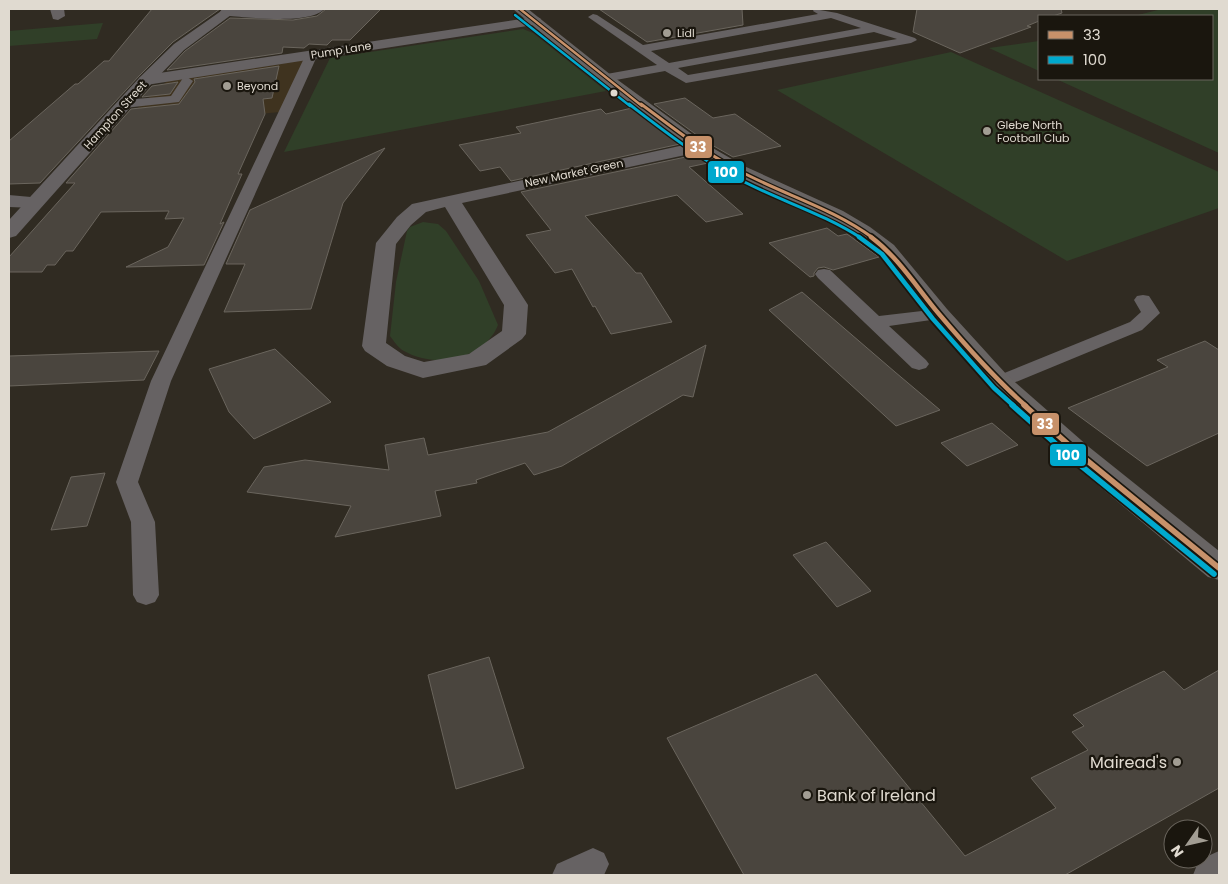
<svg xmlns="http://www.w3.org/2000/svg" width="1228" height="884" viewBox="0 0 1228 884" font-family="Poppins,sans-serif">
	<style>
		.built { fill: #3f331f }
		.green { fill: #303f28 }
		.building { fill: #4a453e; stroke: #6a655d }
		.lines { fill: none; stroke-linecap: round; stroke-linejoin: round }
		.service { fill: #666263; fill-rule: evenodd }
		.minor { fill: #666263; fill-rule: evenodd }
		.tertiary { fill: #666263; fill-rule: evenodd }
		.secondary { fill: #686463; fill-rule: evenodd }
		.bus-1-far3-casing { stroke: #1a160e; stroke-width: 4.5 }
		.bus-1-far2-casing { stroke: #1a160e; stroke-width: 5.5 }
		.bus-1-far1-casing { stroke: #1a160e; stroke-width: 8 }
		.bus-1-casing { stroke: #1a160e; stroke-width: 9 }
		.bus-2-far3-casing { stroke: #1a160e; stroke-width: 4.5 }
		.bus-2-far2-casing { stroke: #1a160e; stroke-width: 5.5 }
		.bus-2-far1-casing { stroke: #1a160e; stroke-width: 8 }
		.bus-2-casing { stroke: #1a160e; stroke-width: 9 }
		.bus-1-far3 { stroke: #c7916a; stroke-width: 2.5 }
		.bus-1-far2 { stroke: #c7916a; stroke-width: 3 }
		.bus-1-far1 { stroke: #c7916a; stroke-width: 4.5 }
		.bus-1 { stroke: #c7916a; stroke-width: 5.5 }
		.bus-2-far3 { stroke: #00a9ce; stroke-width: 2.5 }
		.bus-2-far2 { stroke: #00a9ce; stroke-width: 3 }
		.bus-2-far1 { stroke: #00a9ce; stroke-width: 4.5 }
		.bus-2 { stroke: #00a9ce; stroke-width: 5.5 }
		.poi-dot { fill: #a29d93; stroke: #1a160e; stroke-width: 2 }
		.bus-dot { fill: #e0dad0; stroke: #1a160e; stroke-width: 2 }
		.labels { text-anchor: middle; stroke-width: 4.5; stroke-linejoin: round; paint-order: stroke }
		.far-poi-label { font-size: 11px; fill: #e0dad0; stroke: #1a160e; text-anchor: start }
		.far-street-label { font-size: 11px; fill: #e0dad0; stroke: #1a160e }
		.near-poi-label { font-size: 16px; fill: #e0dad0; stroke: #1a160e; text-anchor: end }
		.line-badge { stroke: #1a160e; stroke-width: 2 }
		.badge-label { font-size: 14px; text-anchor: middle; font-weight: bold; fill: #fff }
	</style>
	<rect width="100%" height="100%" fill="#302b22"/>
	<!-- built -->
	<polygon class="built" points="305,60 280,112 117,127 167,81"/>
	<!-- green -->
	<g class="green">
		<polygon points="1162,9 1219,9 1219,153 1056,79 1212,79 1212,16 1134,16"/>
		<polygon points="103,23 97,39 9,46 9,31"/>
		<polygon points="523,29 533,33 606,91 284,152 330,58"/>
		<polygon points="1039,41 1039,71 989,48"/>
		<polygon points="951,52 1219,172 1219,208 1067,261 777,90"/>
		<path d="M423 222 438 224 446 231 479 281 498 325C484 360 435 369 404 351 398 348 394 341 390 336L396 282 407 231 410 227Z"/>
	</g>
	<!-- building -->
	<g class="building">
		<polygon points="152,9 220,9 173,42 139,76 40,183 9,184 9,141 75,84 78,84 104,61 109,61"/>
		<polygon points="326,9 381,9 350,40 332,40 327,45 309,44 304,48 283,47 282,53 167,70 185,51 230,18 293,20 317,16"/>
		<polygon points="599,9 742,9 743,25 647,42"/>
		<polygon points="917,9 1061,9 1062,13 1053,16 1039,16 1039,21 1027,26 1031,27 960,53 913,32"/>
		<polygon points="279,66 272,98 263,99 265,114 238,174 242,174 220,224 224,222 204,265 126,267 168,247 184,218 165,219 169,211 101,212 73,251 66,251 55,265 47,265 42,272 9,272 9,257 75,183 66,183 131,109 179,104 195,82 194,79"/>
		<polygon points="178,82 170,94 142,97 152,86"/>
		<polygon points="685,98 713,118 735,114 781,146 733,157 705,141 654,104"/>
		<polygon points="632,108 680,144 511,181 500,167 480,171 459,145 521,133 516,127 601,109 606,114"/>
		<polygon points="385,148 343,203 311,309 224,312 245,264 226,264 250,210"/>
		<polygon points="695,155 708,163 689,167 743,214 706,222 677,195 585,216 636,273 641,273 672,322 611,334 595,306 593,307 572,269 555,273 526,235 551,230 521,192"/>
		<polygon points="827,228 838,236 847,234 879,257 833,270 824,267 818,268 814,273 814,276 810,277 769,243"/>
		<polygon points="802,292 895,372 940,410 896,426 769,310"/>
		<polygon points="1205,341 1219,350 1219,433 1147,466 1068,408 1168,367 1157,360"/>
		<polygon points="706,345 693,397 683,395 562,466 534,475 525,463 476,480 477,483 435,491 441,516 335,537 351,506 247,492 264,467 305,460 389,470 385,445 424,438 428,455 548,432"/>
		<polygon points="275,349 331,402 254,439 229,412 209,369"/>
		<polygon points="159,351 144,380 9,386 9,356"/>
		<polygon points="992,423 1018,445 967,466 941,443"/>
		<polygon points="105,473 87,526 51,530 71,477"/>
		<polygon points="826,542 871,591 837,607 793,555"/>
		<polygon points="489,657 524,768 456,789 428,675"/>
		<polygon points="1219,670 1219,788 1065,875 744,875 667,738 816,674 965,856 1056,808 1031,778 1088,750 1072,732 1084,726 1073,715 1164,671 1184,690"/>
	</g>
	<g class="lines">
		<!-- service -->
		<g class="service">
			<path d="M814 9 837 13 915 38 917 40 911 43 686 83 665 71 605 82 601 81 599 78 601 75 657 65 588 17 593 14 597 15 643 45 818 14 813 11ZM831 18 861 28 669 63 651 51ZM874 32 897 39 688 75 678 68Z"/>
			<polygon points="312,51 318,54 171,381 138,482 155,522 159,595 155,602 146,605 137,602 133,595 131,522 116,482 151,381 306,54"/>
			<polygon points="187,77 193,81 179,102 124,108 118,104 124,100 171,96 183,78"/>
			<polygon points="824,269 830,270 879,316 939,309 945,310 948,314 945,318 889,326 926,360 929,364 926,368 919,370 912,368 818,278 815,274 818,270"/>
			<polygon points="1143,295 1149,296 1160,313 1142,330 1006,386 999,388 992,386 989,382 992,378 1130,322 1141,312 1134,300 1137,296"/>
			<polygon points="593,848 604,853 609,864 604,875 552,875 557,864"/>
		</g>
		<!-- minor -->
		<g class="minor">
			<polygon points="50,9 64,9 65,16 58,20 53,19"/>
			<path d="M222 9H324C311 25 248 17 227 16L220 12Z"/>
			<polygon points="535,17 540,18 542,21 540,24 146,85 140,83 138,80 140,77 146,75"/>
			<path d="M698 142 704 143 707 147 704 151 462 203 528 305 526 334 522 339 486 365 423 378 387 366 365 351 362 346 376 243 397 217 412 204ZM445 207 504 305 502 331 469 354 424 362 405 356 386 343 396 244 411 225 426 212Z"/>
			<polygon points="9,195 42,198 45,202 42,206 35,208 9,207"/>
		</g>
		<!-- tertiary -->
		<polygon class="tertiary" points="224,9 239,9 184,50 152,83 16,236 9,238 9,220 140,77 174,44"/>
		<!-- secondary -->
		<g class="secondary">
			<polygon points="513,9 528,9 611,75 704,143 744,166 843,211 870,227 894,245 947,309 1008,376 1089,447 1219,551 1219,580 1208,577 1069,461 990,388 931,319 880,253 856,235 829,219 730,174 692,151 599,81"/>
			<polygon points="1219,851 1219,875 1193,875 1199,860"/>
		</g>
		<defs>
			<polyline id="bus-1-far3" points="520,9 642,106"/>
			<path id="bus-1-far2" d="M641 104C672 127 702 151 736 169 781 194 831 207 873 238"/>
			<path id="bus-1-far1" d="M871 237C899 258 917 288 939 314 966 346 994 378 1026 406"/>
			<polyline id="bus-1" points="1024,405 1079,454 1219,568"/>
			<polyline id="bus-2-far3" points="515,15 630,106"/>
			<path id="bus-2-far2" d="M629 104C663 130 696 156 733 176 774 199 821 212 861 238"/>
			<polyline id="bus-2-far1" points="859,237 882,254 933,319 994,388 1014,406"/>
			<polyline id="bus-2" points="1012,405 1074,460 1214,574"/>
		</defs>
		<!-- bus-1-far3 casing -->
		<use href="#bus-1-far3" class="bus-1-far3-casing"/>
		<!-- bus-1-far2 casing -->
		<use href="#bus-1-far2" class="bus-1-far2-casing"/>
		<!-- bus-1-far1 casing -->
		<use href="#bus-1-far1" class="bus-1-far1-casing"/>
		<!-- bus-1 casing -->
		<use href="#bus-1" class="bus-1-casing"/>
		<!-- bus-2-far3 casing -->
		<use href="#bus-2-far3" class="bus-2-far3-casing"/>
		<!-- bus-2-far2 casing -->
		<use href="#bus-2-far2" class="bus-2-far2-casing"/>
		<!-- bus-2-far1 casing -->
		<use href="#bus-2-far1" class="bus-2-far1-casing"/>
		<!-- bus-2 casing -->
		<use href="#bus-2" class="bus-2-casing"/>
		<!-- bus-1-far3 -->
		<use href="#bus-1-far3" class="bus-1-far3"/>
		<!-- bus-1-far2 -->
		<use href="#bus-1-far2" class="bus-1-far2"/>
		<!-- bus-1-far1 -->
		<use href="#bus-1-far1" class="bus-1-far1"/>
		<!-- bus-1 -->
		<use href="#bus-1" class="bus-1"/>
		<!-- bus-2-far3 -->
		<use href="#bus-2-far3" class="bus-2-far3"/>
		<!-- bus-2-far2 -->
		<use href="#bus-2-far2" class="bus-2-far2"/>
		<!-- bus-2-far1 -->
		<use href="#bus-2-far1" class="bus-2-far1"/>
		<!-- bus-2 -->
		<use href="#bus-2" class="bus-2"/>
	</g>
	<!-- markers -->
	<g class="poi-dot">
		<circle cx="667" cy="33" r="5"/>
		<circle cx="227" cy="86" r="5"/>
		<circle cx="987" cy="131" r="5"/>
		<circle cx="1177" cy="762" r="5"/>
		<circle cx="807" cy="795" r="5"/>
	</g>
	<circle class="bus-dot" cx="614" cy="93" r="4.5"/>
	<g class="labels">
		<!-- far-poi labels -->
		<g class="far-poi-label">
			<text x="677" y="37">Lidl</text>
			<text x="237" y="90">Beyond</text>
			<text x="997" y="129">Glebe North<tspan x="997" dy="13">Football Club</tspan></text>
		</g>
		<!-- far-street labels -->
		<g class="far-street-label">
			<text transform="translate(341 50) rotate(-9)" y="4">Pump Lane</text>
			<text transform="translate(115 115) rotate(-48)" y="4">Hampton Street</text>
			<text transform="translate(574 173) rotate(-12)" y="4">New Market Green</text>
		</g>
		<!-- near-poi labels -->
		<g class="near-poi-label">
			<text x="1167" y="768">Mairead's</text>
			<text x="817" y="801" text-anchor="start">Bank of Ireland</text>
		</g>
	</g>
	<g class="line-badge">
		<rect x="684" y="135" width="29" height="24" rx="5" fill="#c7916a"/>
		<rect x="707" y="160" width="38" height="24" rx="5" fill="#00a9ce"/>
		<rect x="1031" y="412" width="29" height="24" rx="5" fill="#c7916a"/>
		<rect x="1049" y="443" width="38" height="24" rx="5" fill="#00a9ce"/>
	</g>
	<g class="badge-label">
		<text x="698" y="152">33</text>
		<text x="726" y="177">100</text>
		<text x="1045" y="429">33</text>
		<text x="1068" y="460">100</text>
	</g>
	<!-- border -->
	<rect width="1228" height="884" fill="none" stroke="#e0dad0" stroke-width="20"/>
	<!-- legend -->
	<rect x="1038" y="15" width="175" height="65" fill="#1a160e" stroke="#69645c"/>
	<rect x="1048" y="31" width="25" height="8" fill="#c7916a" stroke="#69645c"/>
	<text x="1083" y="40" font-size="15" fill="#e0dad0">33</text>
	<rect x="1048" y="56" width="25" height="8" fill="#00a9ce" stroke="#69645c"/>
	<text x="1083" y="65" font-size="15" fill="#e0dad0">100</text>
	<!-- north arrow -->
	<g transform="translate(1188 844) rotate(236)"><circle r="24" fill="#1a160e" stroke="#69645c"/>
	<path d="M0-4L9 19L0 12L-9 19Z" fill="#a29d93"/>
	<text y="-8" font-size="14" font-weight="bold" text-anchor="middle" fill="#e0dad0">N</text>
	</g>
</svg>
